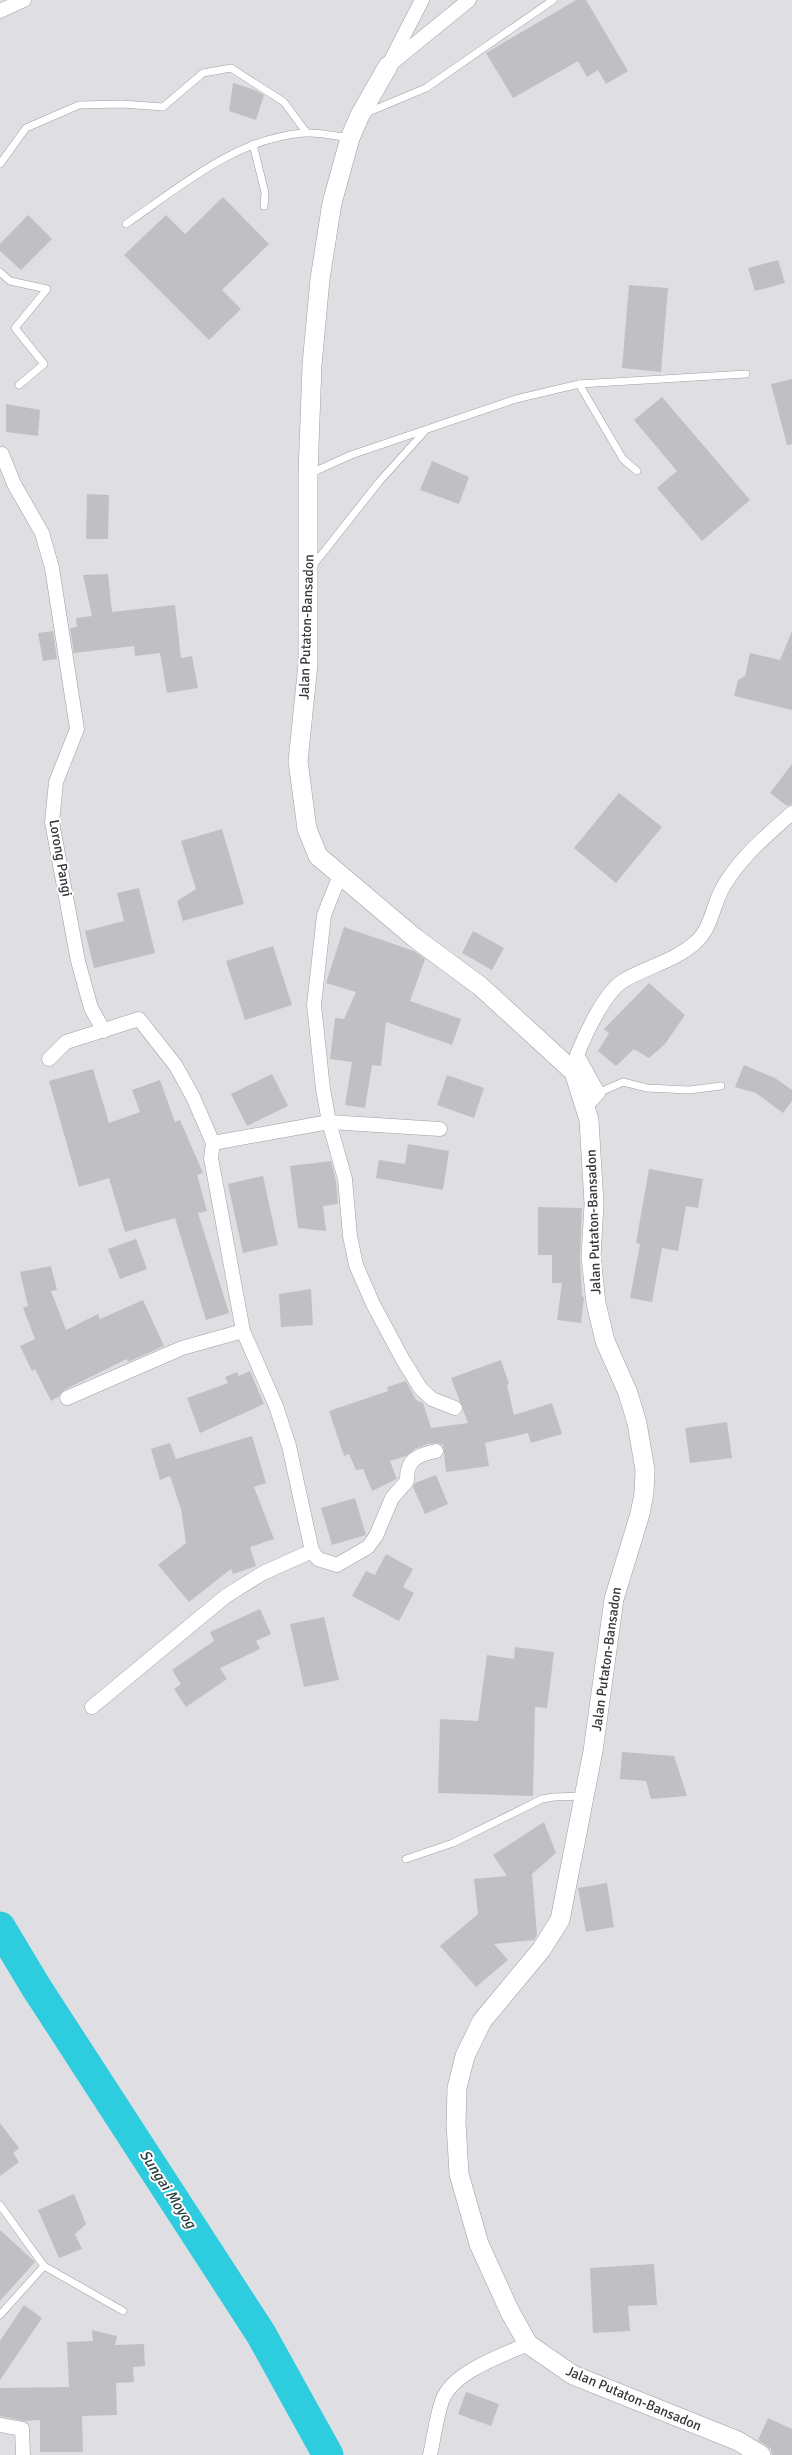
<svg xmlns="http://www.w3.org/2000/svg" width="792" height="2455" viewBox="0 0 792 2455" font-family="Signika,sans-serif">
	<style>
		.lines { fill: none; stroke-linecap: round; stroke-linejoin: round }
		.river { stroke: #2dcddf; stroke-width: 31 }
		.building { fill: #c0c0c4 }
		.lane-casing { stroke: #9e9fa2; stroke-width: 8 }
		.street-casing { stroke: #9e9fa2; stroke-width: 15 }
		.secondary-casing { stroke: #9e9fa2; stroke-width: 20 }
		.lane { stroke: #fff; stroke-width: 7 }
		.street { stroke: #fff; stroke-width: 14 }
		.secondary { stroke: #fff; stroke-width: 19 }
		.labels { text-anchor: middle; stroke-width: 4; stroke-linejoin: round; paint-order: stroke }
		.street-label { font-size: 14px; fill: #383839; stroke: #fff }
		.water-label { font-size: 15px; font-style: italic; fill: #263f42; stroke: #fff }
	</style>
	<rect width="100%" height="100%" fill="#dfdfe3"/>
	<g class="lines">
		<!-- river -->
		<polyline class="river" points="0,1927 36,1987 261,2334 328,2455"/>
	</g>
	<!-- building -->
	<g class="building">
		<polygon points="576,0 586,0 628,71 606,84 598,70 587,77 578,61 513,98 486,53"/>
		<polygon points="233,83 255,90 264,95 256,120 229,111"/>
		<polygon points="223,197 269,244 222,290 241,309 209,340 124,255 166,215 185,234"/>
		<polygon points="28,215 52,239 21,270 0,251 0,244"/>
		<polygon points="778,260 785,283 755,291 748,268"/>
		<polygon points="629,285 668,288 661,372 622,368"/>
		<polygon points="792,379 792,444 787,445 771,384"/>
		<polygon points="662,397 750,500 702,541 657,488 677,471 634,420"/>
		<polygon points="6,404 40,410 38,436 6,432"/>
		<polygon points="432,461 469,477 459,504 420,490"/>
		<polygon points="87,494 109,495 108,539 86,539"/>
		<polygon points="108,574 112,612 175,605 181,658 192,656 198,688 167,693 160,653 135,656 134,646 74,653 70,628 77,627 76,618 92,616 83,575"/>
		<polygon points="53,631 57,659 43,661 38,633"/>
		<polygon points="792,631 792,710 734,696 738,680 745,676 750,653 780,660"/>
		<polygon points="792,764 792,804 787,806 770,793"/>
		<polygon points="619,793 662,827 616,883 574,848"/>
		<polygon points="222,829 244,904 183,921 177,901 196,889 181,841"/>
		<polygon points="139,888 155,953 94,968 85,931 124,921 117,893"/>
		<polygon points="344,927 414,951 425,959 410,1001 461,1019 452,1045 386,1022 381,1066 372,1065 365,1108 345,1105 352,1062 330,1059 335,1018 344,1019 356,992 326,983"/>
		<polygon points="473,931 504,948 492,970 462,953"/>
		<polygon points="273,946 292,1005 245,1020 226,961"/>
		<polygon points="649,983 685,1015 665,1044 649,1058 634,1049 616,1066 598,1051 609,1033 604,1029"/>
		<polygon points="744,1065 775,1078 792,1090 792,1101 783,1113 756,1093 735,1087"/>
		<polygon points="93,1069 109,1123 140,1112 132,1090 160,1080 175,1122 180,1120 203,1173 197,1175 207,1211 198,1213 229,1313 206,1320 175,1218 125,1232 109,1178 79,1187 49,1081"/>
		<polygon points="272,1074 288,1106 247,1126 231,1094"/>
		<polygon points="447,1075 484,1088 474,1118 437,1105"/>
		<polygon points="408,1144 449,1151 443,1190 376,1178 379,1160 405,1164"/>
		<polygon points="331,1161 336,1181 338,1204 323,1206 326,1231 298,1228 290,1166"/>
		<polygon points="649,1169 703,1179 698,1208 686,1206 678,1251 662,1248 652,1302 630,1298 640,1244 636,1243"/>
		<polygon points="263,1176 278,1245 243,1253 228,1184"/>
		<polygon points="538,1207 582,1208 580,1257 582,1296 584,1298 581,1323 557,1320 562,1283 552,1283 552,1255 538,1255"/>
		<polygon points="136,1239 147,1269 120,1279 108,1249"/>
		<polygon points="51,1266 57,1290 51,1291 66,1330 98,1314 100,1319 143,1300 164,1346 128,1362 127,1359 64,1390 58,1397 51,1401 35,1369 32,1371 20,1346 35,1339 23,1308 28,1306 20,1272"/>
		<polygon points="311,1289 313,1325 281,1327 279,1294"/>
		<polygon points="501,1360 509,1384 507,1385 514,1415 552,1403 562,1434 531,1443 528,1433 485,1443 489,1466 446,1472 443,1445 438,1443 427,1444 415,1449 406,1456 390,1461 397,1479 372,1491 363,1469 356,1470 349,1454 344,1456 329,1411 388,1391 387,1387 406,1381 416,1400 423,1403 431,1428 468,1423 451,1378"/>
		<polygon points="250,1371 264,1404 200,1433 187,1398 228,1383 225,1377 237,1372 239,1376"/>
		<polygon points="727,1422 732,1458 690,1463 685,1428"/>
		<polygon points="252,1436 266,1483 254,1487 274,1539 250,1547 256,1566 233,1574 231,1569 189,1602 158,1565 186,1543 181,1509 170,1476 160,1480 151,1449 170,1443 176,1459"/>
		<polygon points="436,1475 448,1504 425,1514 413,1487 415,1483"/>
		<polygon points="355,1498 366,1535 332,1545 321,1508"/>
		<polygon points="386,1554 413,1569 403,1587 414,1593 399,1621 352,1596 366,1571 375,1575"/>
		<polygon points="260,1609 271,1634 256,1641 260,1649 220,1668 227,1679 186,1707 174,1689 181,1684 172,1670 214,1641 210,1632"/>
		<polygon points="324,1617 339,1680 304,1687 290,1624"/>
		<polygon points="515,1647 554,1652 547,1708 535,1707 533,1796 438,1793 440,1719 478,1721 487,1655 514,1659"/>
		<polygon points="622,1752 674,1756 687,1796 651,1799 646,1781 620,1779"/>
		<polygon points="544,1822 556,1853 532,1874 537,1935 534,1940 494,1944 508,1960 476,1987 440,1946 478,1914 474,1879 507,1876 493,1855"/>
		<polygon points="607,1883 614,1927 586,1932 578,1888"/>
		<polygon points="0,2123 19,2148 13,2153 19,2162 0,2176"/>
		<polygon points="74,2194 86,2224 75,2234 82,2249 59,2258 38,2210"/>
		<polygon points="0,2230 35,2262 0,2301"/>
		<polygon points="654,2264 657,2305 628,2306 630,2331 593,2333 590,2268"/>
		<polygon points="24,2305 42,2318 0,2380 0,2341"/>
		<polygon points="92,2330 117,2336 115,2345 144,2344 145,2366 133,2367 134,2382 116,2383 117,2415 82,2416 83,2452 40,2452 40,2420 24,2421 0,2416 0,2388 69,2387 67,2342 93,2341"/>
		<polygon points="466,2392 499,2404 491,2426 458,2414"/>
		<polygon points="768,2418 792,2429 792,2455 772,2455 771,2449 758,2440"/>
	</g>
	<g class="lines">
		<defs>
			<g id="lane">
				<polyline points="366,113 426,88 553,0"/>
				<polyline points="253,144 265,193 264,206"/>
				<polyline points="0,164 26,128 79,105 122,104 163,107 203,73 231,68 284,102 306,132"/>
				<path d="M126 224C180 187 236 138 304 133 319 132 336 136 350 138"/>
				<polyline points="0,272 10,281 47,289 15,328 44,364 19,385"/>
				<polyline points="579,384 623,459 637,471"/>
				<polyline points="309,474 351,455 516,399 579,384 746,374"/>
				<polyline points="311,568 379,482 424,432"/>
				<polyline points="598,1093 623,1082 647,1088 689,1090 721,1086"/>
				<polyline points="406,1859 453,1843 542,1799 554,1797 583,1796"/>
				<polyline points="0,2205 44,2266"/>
				<polyline points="0,2315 44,2266 123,2311"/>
			</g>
			<g id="street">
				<polyline points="0,11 24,0"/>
				<polyline points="390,62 422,0"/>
				<polyline points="388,66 469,0"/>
				<polyline points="2,454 14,484 42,533 52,568 77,729 56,782 52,822 78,961 91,1008 104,1031"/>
				<polyline points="340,875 324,915 314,1005 323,1089 329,1122 345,1179 350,1236 356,1265 373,1304 403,1360 421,1389 432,1399 455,1408"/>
				<polyline points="49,1059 66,1042 139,1019 176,1066 193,1097 213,1143"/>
				<path d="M585 1107 598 1093 577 1055C585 1035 604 993 623 981 646 967 675 961 696 942 710 930 713 907 721 891 738 859 765 837 792 813"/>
				<polyline points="213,1143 329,1122 440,1129"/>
				<polyline points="67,1398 182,1348 243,1331"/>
				<path d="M312 1551 318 1559 337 1565 368 1547 376 1536 392 1498 407 1481C406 1460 417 1455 436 1451"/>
				<polyline points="92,1707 226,1596 263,1573 312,1551 289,1446 276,1406 243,1331 211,1158 213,1143"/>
				<polyline points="0,2425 22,2429 23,2455"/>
				<path d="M430 2455C434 2438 436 2418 442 2401 452 2372 503 2355 528 2344"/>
			</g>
			<polyline id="secondary" points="388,66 360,115 350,138 332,203 320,279 312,365 308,474 308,664 298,761 307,829 318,856 415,938 480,986 574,1072 589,1120 594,1204 591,1257 596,1303 605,1341 628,1393 637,1423 645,1470 644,1493 640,1514 614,1599 593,1751 560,1920 541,1950 482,2021 465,2056 457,2088 456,2123 459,2174 479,2244 510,2312 528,2344 573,2375 738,2441 761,2455"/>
		</defs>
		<!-- lane casing -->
		<use href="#lane" class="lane-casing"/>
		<!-- street casing -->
		<use href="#street" class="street-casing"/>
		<!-- secondary casing -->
		<use href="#secondary" class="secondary-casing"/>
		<!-- lane -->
		<use href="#lane" class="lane"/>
		<!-- street -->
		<use href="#street" class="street"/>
		<!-- secondary -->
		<use href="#secondary" class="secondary"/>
	</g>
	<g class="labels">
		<!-- street labels -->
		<g class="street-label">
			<text transform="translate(306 627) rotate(-88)" y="5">Jalan Putaton-Bansadon</text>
			<text transform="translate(61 858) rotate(80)" y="5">Lorong Pangi</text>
			<text transform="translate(593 1222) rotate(-92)" y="5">Jalan Putaton-Bansadon</text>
			<text transform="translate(606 1659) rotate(-82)" y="5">Jalan Putaton-Bansadon</text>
			<text transform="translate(634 2398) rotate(23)" y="5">Jalan Putaton-Bansadon</text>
		</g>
		<!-- water labels -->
		<g class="water-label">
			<text transform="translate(168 2189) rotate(57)" y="5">Sungai Moyog</text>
		</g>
	</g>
</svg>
